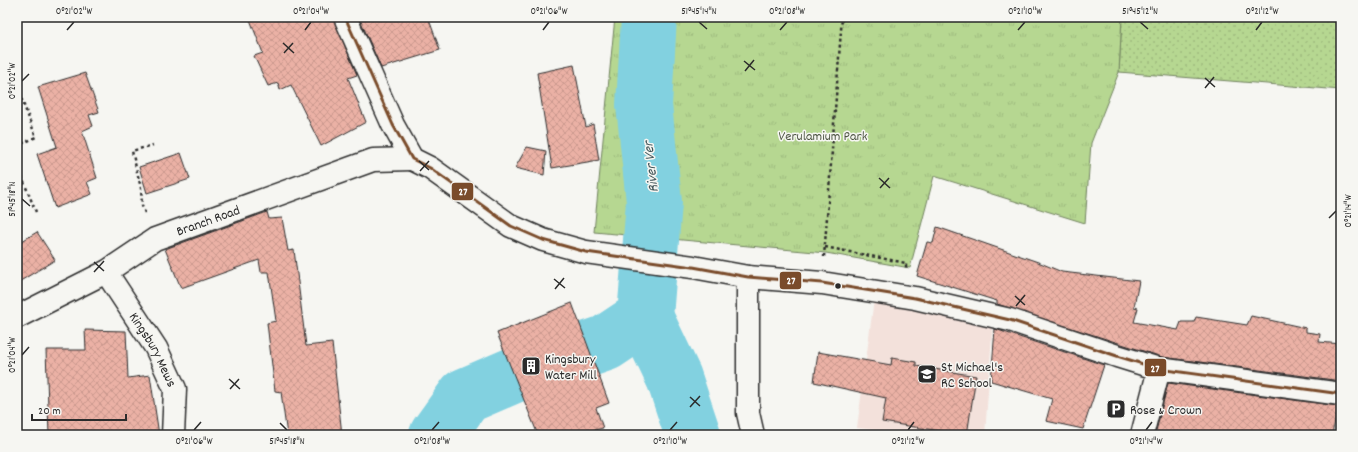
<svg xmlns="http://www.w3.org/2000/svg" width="1358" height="452" viewBox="0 0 1358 452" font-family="Dekko,sans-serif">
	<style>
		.built { fill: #f3e1db }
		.grass { fill: url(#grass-dots); stroke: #70815e }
		.park { fill: url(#park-tufts); stroke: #70815e }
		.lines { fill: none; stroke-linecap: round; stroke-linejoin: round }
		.river { stroke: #82d1e0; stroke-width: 56 }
		.building { fill: url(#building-cross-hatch); stroke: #2b2b2b }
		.minor-casing { stroke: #2b2b2b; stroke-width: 25 }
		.path { stroke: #2b2b2b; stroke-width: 2.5; stroke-dasharray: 3 3; stroke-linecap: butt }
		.minor { stroke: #f6f6f2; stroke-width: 22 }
		.bus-1-casing { stroke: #f6f6f2; stroke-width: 6 }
		.bus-1 { stroke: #7a4b2a; stroke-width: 3 }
		.ticks { fill: none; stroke: #2b2b2b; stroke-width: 1.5 }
		.bus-dot { fill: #2b2b2b; stroke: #f6f6f2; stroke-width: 1.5 }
		.labels { text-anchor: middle; stroke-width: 3; stroke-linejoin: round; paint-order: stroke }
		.park-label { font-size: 14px; fill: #4e5644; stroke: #f6f6f2 }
		.street-label { font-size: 14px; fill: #2b2b2b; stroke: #f6f6f2 }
		.poi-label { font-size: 14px; fill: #2b2b2b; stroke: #f6f6f2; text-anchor: start }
		.water-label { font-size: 15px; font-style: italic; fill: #415458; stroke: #f6f6f2 }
		.line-badge { stroke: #f6f6f2; stroke-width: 1.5 }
		.badge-label { font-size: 11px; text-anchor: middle; font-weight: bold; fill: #fff }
		.neatline { fill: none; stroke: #2b2b2b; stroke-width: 1.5 }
		.ticks-label { font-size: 10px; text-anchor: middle; fill: #2b2b2b }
	</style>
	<defs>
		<pattern id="grass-dots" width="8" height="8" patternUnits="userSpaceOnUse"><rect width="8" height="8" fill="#b6d791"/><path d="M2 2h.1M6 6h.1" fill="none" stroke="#9db97d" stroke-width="1.8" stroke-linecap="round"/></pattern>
		<pattern id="park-tufts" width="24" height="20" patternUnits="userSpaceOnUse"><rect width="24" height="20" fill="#b6d791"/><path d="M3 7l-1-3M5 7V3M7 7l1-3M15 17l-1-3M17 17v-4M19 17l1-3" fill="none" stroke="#9db97d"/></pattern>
		<pattern id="building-cross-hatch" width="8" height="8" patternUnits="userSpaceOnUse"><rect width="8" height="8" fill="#ebb1a5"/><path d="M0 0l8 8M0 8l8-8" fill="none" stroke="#ca988e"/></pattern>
	</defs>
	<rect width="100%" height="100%" fill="#f6f6f2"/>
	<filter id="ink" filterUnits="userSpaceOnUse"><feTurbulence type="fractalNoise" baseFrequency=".025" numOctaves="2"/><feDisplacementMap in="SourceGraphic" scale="8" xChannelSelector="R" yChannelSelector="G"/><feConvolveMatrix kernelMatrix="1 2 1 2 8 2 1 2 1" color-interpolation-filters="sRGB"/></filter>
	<g filter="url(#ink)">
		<!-- built -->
		<polygon class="built" points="874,299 993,320 985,435 920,435 857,428"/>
		<!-- grass -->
		<polygon class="grass" points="1122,17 1341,17 1341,90 1119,72"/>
		<!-- park -->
		<polygon class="park" points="615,17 1122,17 1119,72 1091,143 1085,223 934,176 910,268 826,253 594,232"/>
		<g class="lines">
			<!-- river -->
			<g class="river">
				<polyline points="645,317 674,378 693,435"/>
				<polyline points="551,362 606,343 645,317 654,202 644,105 649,17"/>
				<polyline points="437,435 465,396 514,375"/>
			</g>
		</g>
		<!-- building -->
		<g class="building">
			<polygon points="249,17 333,17 357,75 348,78 366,122 321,146 291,85 280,90 278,83 268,86 254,56 263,53"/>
			<polygon points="359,17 428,17 440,50 381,68"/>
			<polygon points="574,65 586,127 593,124 599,160 552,168 537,73"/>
			<polygon points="85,73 99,112 89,115 93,126 82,131 97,178 87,182 92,194 55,208 37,154 57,147 38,87"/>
			<polygon points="527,147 546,151 544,175 515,168"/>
			<polygon points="181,153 190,179 147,193 139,167"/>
			<polygon points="267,212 269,219 282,218 288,251 294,250 306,346 332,343 342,435 287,435 281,392 275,391 267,323 276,321 269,272 261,272 259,260 181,288 165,249"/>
			<polygon points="937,227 1038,262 1062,272 1139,281 1134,307 1138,308 1134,322 1178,330 1181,322 1194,322 1196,317 1247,325 1251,316 1306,328 1306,332 1320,334 1319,342 1341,344 1341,381 1162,357 997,304 997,301 917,276 927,242 933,243"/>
			<polygon points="37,232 55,260 17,283 17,244"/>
			<polygon points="572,303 609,403 596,408 603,428 590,431 591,435 538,435 497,333"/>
			<polygon points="995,329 1104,365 1083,429 1046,421 1052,399 991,381"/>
			<polygon points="85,330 126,331 128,378 150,375 159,435 49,435 46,350 86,350"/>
			<polygon points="818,352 891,365 892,358 916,362 916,366 976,376 967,435 882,422 886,398 814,382"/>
			<polygon points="1168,383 1338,406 1332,435 1155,435"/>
		</g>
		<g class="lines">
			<defs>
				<g id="minor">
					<polyline points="345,17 393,125 412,159 430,168 511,226 543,240 586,252 693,267 748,277 822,283 915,298 1010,320 1117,356 1159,369 1341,394"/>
					<path id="s1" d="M106 272 156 348 175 389 173 435"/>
					<polyline points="748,277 748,413 753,435"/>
					<path id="s2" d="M17 317 106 272 155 239 373 160 412 159"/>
					<polyline points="1142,435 1159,369"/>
				</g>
			</defs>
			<!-- minor casing -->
			<use href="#minor" class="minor-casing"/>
			<!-- path -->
			<g class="path">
				<polyline points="17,87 36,137 17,146"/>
				<polyline points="17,165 36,212"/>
				<polyline points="145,213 142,206 141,188 132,151 153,145"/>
				<polyline points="825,247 906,263 906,269"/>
				<polyline points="824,257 842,17"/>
			</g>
			<!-- minor -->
			<use href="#minor" class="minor"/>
			<defs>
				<polyline id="bus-1" points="345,17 393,125 412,159 430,168 511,226 543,240 586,252 693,267 748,277 822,283 915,298 1010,320 1117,356 1159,369 1341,394"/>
			</defs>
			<!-- bus-1 casing -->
			<use href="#bus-1" class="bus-1-casing"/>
			<!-- bus-1 -->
			<use href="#bus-1" class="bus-1"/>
		</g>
	</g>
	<!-- ticks -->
	<path class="ticks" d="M699 22 707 29M1140 22 1148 29M67 30 74 22M305 30 311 22M543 30 549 22M780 30 787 22M1018 30 1025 22M1256 30 1262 22M283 43 294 53M284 53 293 43M744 61 755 70M745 71 754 60M1205 78 1215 87M22 81 29 74M1205 88 1214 77M419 161 429 170M420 171 429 161M879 178 890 188M880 188 889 178M22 199 30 206M1329 218 1336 211M94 262 104 271M94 272 104 261M554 279 565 288M555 289 564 278M1015 296 1025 305M1016 306 1025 295M22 355 29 347M229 379 240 389M230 389 239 379M690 397 700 406M690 407 700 396M280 423 287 430M194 430 201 422M432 430 439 422M670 430 677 422M908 430 914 422M1146 430 1152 422"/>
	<!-- icons -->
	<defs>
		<symbol id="building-square" viewBox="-11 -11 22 22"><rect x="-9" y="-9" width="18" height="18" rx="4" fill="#2b2b2b" stroke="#f6f6f2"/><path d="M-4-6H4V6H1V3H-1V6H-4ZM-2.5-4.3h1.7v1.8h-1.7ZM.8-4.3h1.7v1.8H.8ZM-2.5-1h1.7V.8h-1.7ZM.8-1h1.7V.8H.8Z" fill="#fff"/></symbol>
		<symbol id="school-square" viewBox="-11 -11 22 22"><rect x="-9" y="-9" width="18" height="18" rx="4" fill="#2b2b2b" stroke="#f6f6f2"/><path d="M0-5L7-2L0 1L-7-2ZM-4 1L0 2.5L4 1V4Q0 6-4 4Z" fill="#fff"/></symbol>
		<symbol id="parking-square" viewBox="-11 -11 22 22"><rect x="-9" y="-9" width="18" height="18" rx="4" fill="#2b2b2b" stroke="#f6f6f2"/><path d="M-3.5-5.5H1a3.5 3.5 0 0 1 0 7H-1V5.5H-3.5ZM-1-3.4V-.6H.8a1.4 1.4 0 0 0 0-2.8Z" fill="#fff"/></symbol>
	</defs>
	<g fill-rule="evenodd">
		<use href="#building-square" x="520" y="355" width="22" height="22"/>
		<use href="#school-square" x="916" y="363" width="22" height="22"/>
		<use href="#parking-square" x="1105" y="398" width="22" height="22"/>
	</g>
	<!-- markers -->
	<circle class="bus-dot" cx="838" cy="286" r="3.5"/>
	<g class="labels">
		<!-- park labels -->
		<g class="park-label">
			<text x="823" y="140">Verulamium Park</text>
		</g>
		<!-- street labels -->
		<g class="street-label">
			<text dy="5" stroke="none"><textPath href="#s2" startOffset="215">Branch Road</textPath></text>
			<text dy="5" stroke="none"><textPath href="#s1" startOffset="91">Kingsbury Mews</textPath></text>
		</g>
		<!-- poi labels -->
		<g class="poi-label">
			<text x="545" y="363">Kingsbury<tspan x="545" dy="16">Water Mill</tspan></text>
			<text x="941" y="371">St Michael's<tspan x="941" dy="16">RC School</tspan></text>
			<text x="1130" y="414">Rose &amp; Crown</text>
		</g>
		<!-- water labels -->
		<g class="water-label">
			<text transform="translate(650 167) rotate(-96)" y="5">River Ver</text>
		</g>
	</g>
	<g class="line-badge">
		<rect x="451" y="182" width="23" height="19" rx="4" fill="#7a4b2a"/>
		<rect x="779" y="271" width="23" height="19" rx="4" fill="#7a4b2a"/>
		<rect x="1144" y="358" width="23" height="19" rx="4" fill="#7a4b2a"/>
	</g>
	<g class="badge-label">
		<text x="463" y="195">27</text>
		<text x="791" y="284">27</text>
		<text x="1155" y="372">27</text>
	</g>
	<!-- margin -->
	<rect width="1358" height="452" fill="none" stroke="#f6f6f2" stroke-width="44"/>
	<!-- scale -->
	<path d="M32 414v6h94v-6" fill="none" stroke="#2b2b2b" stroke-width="2"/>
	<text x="38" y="414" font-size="12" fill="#2b2b2b" stroke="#f6f6f2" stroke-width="3" paint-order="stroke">20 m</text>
	<rect x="22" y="22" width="1314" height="408" class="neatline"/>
	<g class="ticks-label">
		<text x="74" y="14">0°21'02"W</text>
		<text x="311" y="14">0°21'04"W</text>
		<text x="549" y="14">0°21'06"W</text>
		<text x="699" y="14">51°45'14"N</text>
		<text x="787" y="14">0°21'08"W</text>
		<text x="1025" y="14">0°21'10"W</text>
		<text x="1140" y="14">51°45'12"N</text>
		<text x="1262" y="14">0°21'12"W</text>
		<text transform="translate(11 81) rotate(-90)" y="4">0°21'02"W</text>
		<text transform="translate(11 199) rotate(-90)" y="4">51°45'18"N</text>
		<text transform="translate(1347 211) rotate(-90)" y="4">0°21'14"W</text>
		<text transform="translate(11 355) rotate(-90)" y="4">0°21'04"W</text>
		<text x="194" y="444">0°21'06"W</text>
		<text x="287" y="444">51°45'18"N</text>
		<text x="432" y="444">0°21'08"W</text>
		<text x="670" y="444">0°21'10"W</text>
		<text x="908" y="444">0°21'12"W</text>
		<text x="1146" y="444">0°21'14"W</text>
	</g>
</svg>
